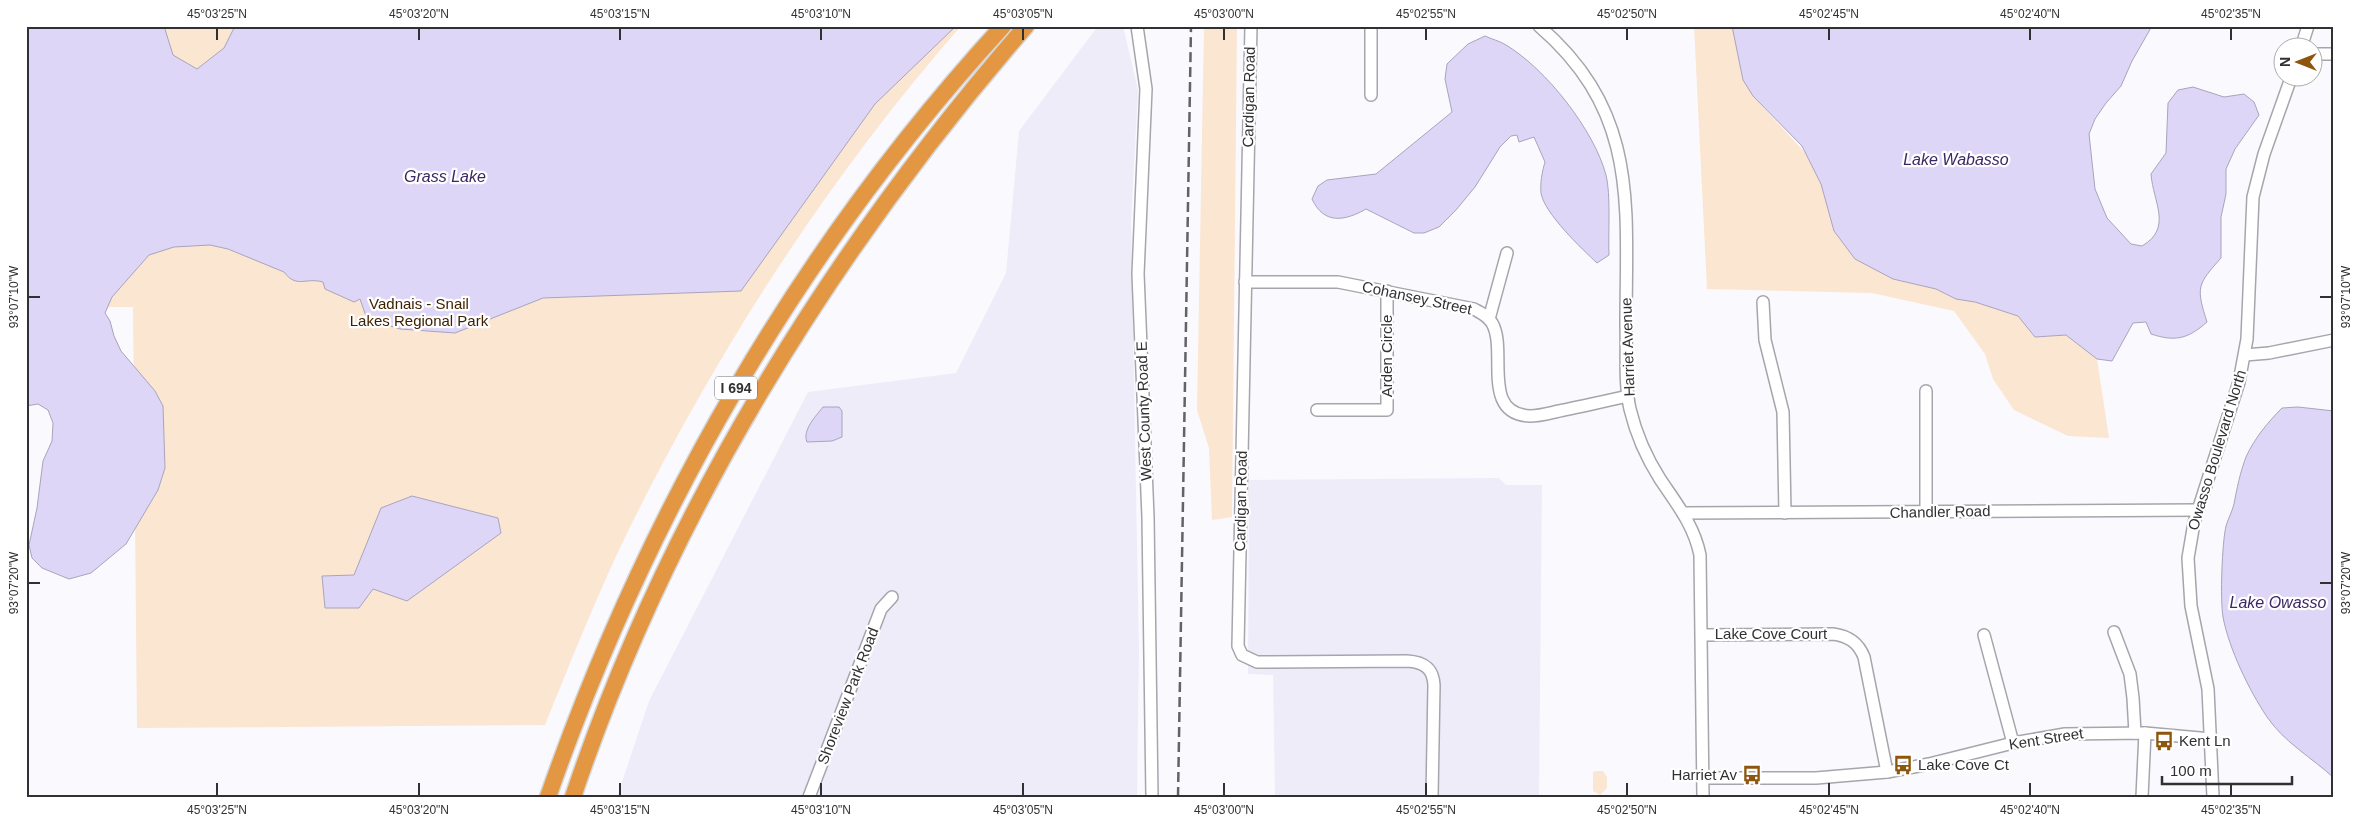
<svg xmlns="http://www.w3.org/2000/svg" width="2360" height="823" viewBox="0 0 2360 823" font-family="Arial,sans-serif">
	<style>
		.built { fill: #efecfa }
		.green { fill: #fbe6d2 }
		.water { fill: #ddd6f7; stroke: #a9a4bc }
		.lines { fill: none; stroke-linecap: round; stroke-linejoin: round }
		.minor-casing { stroke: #a7a5ac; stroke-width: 14 }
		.highway-casing { stroke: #d6d6d6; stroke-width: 19 }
		.minor { stroke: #fff; stroke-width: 11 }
		.highway { stroke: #e39743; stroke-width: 16 }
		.rail { stroke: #636265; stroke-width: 2.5; stroke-dasharray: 10 5; stroke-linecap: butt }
		.ticks { fill: none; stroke: #313133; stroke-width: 2 }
		.labels { text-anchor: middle; stroke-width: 4.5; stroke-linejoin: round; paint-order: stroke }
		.shield { fill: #fff; stroke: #6f6f70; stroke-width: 1 }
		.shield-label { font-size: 14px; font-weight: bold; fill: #313133 }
		.street-label { font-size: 15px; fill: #313133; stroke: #fff }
		.park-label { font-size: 15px; fill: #3e2200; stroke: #fff }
		.poi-label { font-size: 15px; fill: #313133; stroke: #fff; text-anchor: start }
		.water-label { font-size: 16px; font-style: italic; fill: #3b2764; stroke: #fff }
		.neatline { fill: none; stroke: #313133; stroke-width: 2 }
		.ticks-label { font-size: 12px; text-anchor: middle; fill: #313133 }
	</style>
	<rect width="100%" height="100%" fill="#faf9fe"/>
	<!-- built -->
	<g class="built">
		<polygon points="1098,26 1123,26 1138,90 1131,222 1139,652 1137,797 617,797 649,701 808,392 956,373 1006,273 1019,131"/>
		<polygon points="1499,478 1506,485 1542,485 1539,797 1275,797 1273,675 1248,674 1249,480"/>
	</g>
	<!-- green -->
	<g class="green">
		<path d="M26 26H961C829 177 720 346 631 525 599 590 572 658 545 725L137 728 133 307H26Z"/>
		<polygon points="1204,26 1237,26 1232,517 1212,520 1209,448 1197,410"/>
		<polygon points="1694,26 1732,26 1753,96 1808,156 1821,184 1834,231 1855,259 1893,279 1936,289 1956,299 1975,302 2018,316 2027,327 2054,335 2066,335 2097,359 2109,438 2068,436 2014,410 1993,379 1985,354 1954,311 1872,293 1707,289"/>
		<polygon points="1597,771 1603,771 1607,777 1607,788 1600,795 1593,791 1593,772"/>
	</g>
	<!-- water -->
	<g class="water">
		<path d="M26 26H164L173 55 197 69 224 48 235 26H956L875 104 741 291 543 298 455 333 400 329 367 319 360 299 354 302 325 289 323 282C305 277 297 289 284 272L228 249 210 245 174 247 149 255 112 297 105 313 110 321 114 336 121 351 155 391 163 406 165 468 158 490 126 544 91 573 69 579 42 568 32 558 29 545 37 508 43 461 52 441 53 423 48 410 38 404 26 406Z"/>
		<path d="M1732 26H2152L2132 61 2121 86 2106 103 2095 119 2089 134 2095 189 2107 218 2131 244 2142 246C2173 228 2153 202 2151 174L2166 153 2168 103 2178 90 2193 87 2224 97 2244 94 2254 102 2259 115 2235 149 2226 169V194L2221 217V258C2197 285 2196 287 2207 322 2188 339 2175 342 2151 334L2146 322 2133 323 2112 361 2097 359 2066 335 2035 337 2018 316 1975 302 1956 299 1936 289 1893 279 1855 259 1834 231 1821 184 1802 146 1753 96 1743 80Z"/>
		<path d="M1485 36C1491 39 1500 41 1506 45 1546 69 1594 130 1606 175 1611 194 1608 234 1609 255L1597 263C1582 249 1544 213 1541 193 1540 183 1542 172 1545 162L1534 137 1519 142 1517 135 1511 136 1500 147 1475 187 1456 210 1439 227 1424 233H1414L1366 209C1345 221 1324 225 1312 199L1318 186 1327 180 1376 174 1452 112 1445 79 1447 64 1468 44Z"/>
		<path d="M823 407H839L842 411V437L832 441 807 442C802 430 816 416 823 407Z"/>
		<path d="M2298 407 2334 411V778C2311 757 2285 743 2267 717 2249 690 2229 649 2223 617 2220 599 2222 543 2226 526 2228 519 2232 512 2234 504 2237 488 2240 473 2246 457 2254 439 2268 422 2282 408Z"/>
		<polygon points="412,496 498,518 501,533 407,601 373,589 359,608 325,608 322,576 354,575 381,508"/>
	</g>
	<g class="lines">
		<defs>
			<g id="minor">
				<polyline points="1137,26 1146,89 1138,274 1148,517 1152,797"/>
				<path d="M1251 26 1238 646 1242 655 1257 662 1407 661C1424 662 1433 668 1434 685L1432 797"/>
				<polyline points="1371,26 1371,95"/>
				<path d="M1539 26C1640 113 1626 206 1626 326 1627 353 1624 382 1630 409 1636 434 1646 457 1660 479 1676 503 1694 525 1700 555L1703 797"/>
				<polyline points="2301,48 2308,26"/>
				<polyline points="2312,54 2334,54"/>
				<path d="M1245 282H1338L1474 309C1481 313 1488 316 1492 323 1508 350 1480 414 1530 416 1541 416 1553 412 1564 410 1586 405 1607 401 1628 396"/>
				<polyline points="1763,302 1765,340 1783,412 1785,513"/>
				<polyline points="1489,319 1507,253"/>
				<polyline points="2245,355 2269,353 2334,340"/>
				<polyline points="1926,391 1926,512"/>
				<polyline points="1317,410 1387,410 1387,291"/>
				<polyline points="1683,513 2197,510"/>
				<polyline points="2114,632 2130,674 2133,698 2135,733"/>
				<path d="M1702 635 1833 634C1848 636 1858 642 1864 657L1887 772"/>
				<polyline points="1984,635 2013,743"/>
				<polyline points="1703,778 1816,778 1887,772 1929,764 2013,743 2065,734 2145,733 2211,739"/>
				<polyline points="809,797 881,609 892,597"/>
				<polyline points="2142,797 2145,733"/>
				<polyline points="2213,797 2208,689 2191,606 2188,558 2194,523 2239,382 2247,339 2253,197 2264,154 2291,78"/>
			</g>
			<g id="highway">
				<path d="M548 797C647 513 799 248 1003 26"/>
				<path d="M573 797C668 514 831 251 1026 26"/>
			</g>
		</defs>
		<!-- minor casing -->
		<use href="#minor" class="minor-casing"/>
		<!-- highway casing -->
		<use href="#highway" class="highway-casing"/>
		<!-- minor -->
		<use href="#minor" class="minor"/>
		<!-- highway -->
		<use href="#highway" class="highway"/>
		<!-- rail -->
		<polyline class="rail" points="1178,797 1191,26"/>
	</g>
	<!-- ticks -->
	<path class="ticks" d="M217 28V40M419 28V40M620 28V40M821 28V40M1023 28V40M1224 28V40M1426 28V40M1627 28V40M1829 28V40M2030 28V40M2231 28V40M28 297H40M2320 297H2332M28 583H40M2320 583H2332M217 783V796M419 783V796M620 783V796M821 783V796M1023 783V796M1224 783V796M1426 783V796M1627 783V796M1829 783V796M2030 783V796M2231 783V796"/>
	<!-- icons -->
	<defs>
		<symbol id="bus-bare" viewBox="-9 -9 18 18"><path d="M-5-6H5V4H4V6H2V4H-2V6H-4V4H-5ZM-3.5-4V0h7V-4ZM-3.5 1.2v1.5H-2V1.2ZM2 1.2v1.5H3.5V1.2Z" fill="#8e560c" stroke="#fff" stroke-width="2.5" paint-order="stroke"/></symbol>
	</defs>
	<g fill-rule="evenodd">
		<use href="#bus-bare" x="2150" y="727" width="28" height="28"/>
		<use href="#bus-bare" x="1889" y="751" width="28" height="28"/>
		<use href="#bus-bare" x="1738" y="761" width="28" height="28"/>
	</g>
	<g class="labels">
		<!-- shield labels -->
		<rect class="shield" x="715" y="376.5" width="42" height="23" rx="4"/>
		<g class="shield-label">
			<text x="736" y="393">I 694</text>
		</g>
		<!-- street labels -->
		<g class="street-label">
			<text transform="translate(1249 97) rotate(-89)" y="5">Cardigan Road</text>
			<text transform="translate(1417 298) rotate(12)" y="5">Cohansey Street</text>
			<text transform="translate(1628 347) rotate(-92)" y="5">Harriet Avenue</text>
			<text transform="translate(1387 356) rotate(-90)" y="5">Arden Circle</text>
			<text transform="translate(1144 411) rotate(-92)" y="5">West County Road E</text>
			<text transform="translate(2217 450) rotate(-73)" y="5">Owasso Boulevard North</text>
			<text transform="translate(1241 501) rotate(-89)" y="5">Cardigan Road</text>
			<text transform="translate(1940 512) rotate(-1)" y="5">Chandler Road</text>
			<text x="1771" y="639">Lake Cove Court</text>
			<text transform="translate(848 696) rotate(-69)" y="5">Shoreview Park Road</text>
			<text transform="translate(2046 739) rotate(-9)" y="5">Kent Street</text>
		</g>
		<!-- park labels -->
		<g class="park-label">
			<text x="419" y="309">Vadnais - Snail<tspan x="419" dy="17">Lakes Regional Park</tspan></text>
		</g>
		<!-- poi labels -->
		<g class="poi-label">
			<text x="2179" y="746">Kent Ln</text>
			<text x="1918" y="770">Lake Cove Ct</text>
			<text x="1737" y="780" text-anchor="end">Harriet Av</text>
		</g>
		<!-- water labels -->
		<g class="water-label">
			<text x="1956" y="165">Lake Wabasso</text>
			<text x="445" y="182">Grass Lake</text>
			<text x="2278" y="608">Lake Owasso</text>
		</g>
	</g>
	<!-- border -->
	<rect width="2360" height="823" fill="none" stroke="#ffffff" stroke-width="55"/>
	<!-- north arrow -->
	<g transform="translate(2298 62) rotate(270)"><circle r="24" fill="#ffffff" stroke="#adadad"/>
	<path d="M0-4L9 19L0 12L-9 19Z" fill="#8e560c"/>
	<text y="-8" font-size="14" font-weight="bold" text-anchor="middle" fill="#313133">N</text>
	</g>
	<!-- scale -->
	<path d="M2162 776v8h130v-8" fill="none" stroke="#313133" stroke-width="2.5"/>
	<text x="2170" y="776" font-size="15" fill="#313133" stroke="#ffffff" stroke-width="4" paint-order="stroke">100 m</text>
	<rect x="28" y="28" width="2304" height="768" class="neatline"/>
	<g class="ticks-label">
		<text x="217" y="18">45°03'25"N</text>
		<text x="419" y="18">45°03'20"N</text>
		<text x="620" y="18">45°03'15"N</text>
		<text x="821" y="18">45°03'10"N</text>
		<text x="1023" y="18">45°03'05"N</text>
		<text x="1224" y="18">45°03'00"N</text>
		<text x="1426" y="18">45°02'55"N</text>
		<text x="1627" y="18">45°02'50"N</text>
		<text x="1829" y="18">45°02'45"N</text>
		<text x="2030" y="18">45°02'40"N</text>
		<text x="2231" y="18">45°02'35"N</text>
		<text transform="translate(2346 297) rotate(-90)" y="4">93°07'10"W</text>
		<text transform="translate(14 297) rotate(-90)" y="4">93°07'10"W</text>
		<text transform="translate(2346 583) rotate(-90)" y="4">93°07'20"W</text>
		<text transform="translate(14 583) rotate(-90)" y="4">93°07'20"W</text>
		<text x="217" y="814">45°03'25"N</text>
		<text x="419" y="814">45°03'20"N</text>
		<text x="620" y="814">45°03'15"N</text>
		<text x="821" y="814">45°03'10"N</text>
		<text x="1023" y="814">45°03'05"N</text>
		<text x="1224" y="814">45°03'00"N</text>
		<text x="1426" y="814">45°02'55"N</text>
		<text x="1627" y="814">45°02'50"N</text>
		<text x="1829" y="814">45°02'45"N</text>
		<text x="2030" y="814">45°02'40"N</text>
		<text x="2231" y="814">45°02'35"N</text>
	</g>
</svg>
